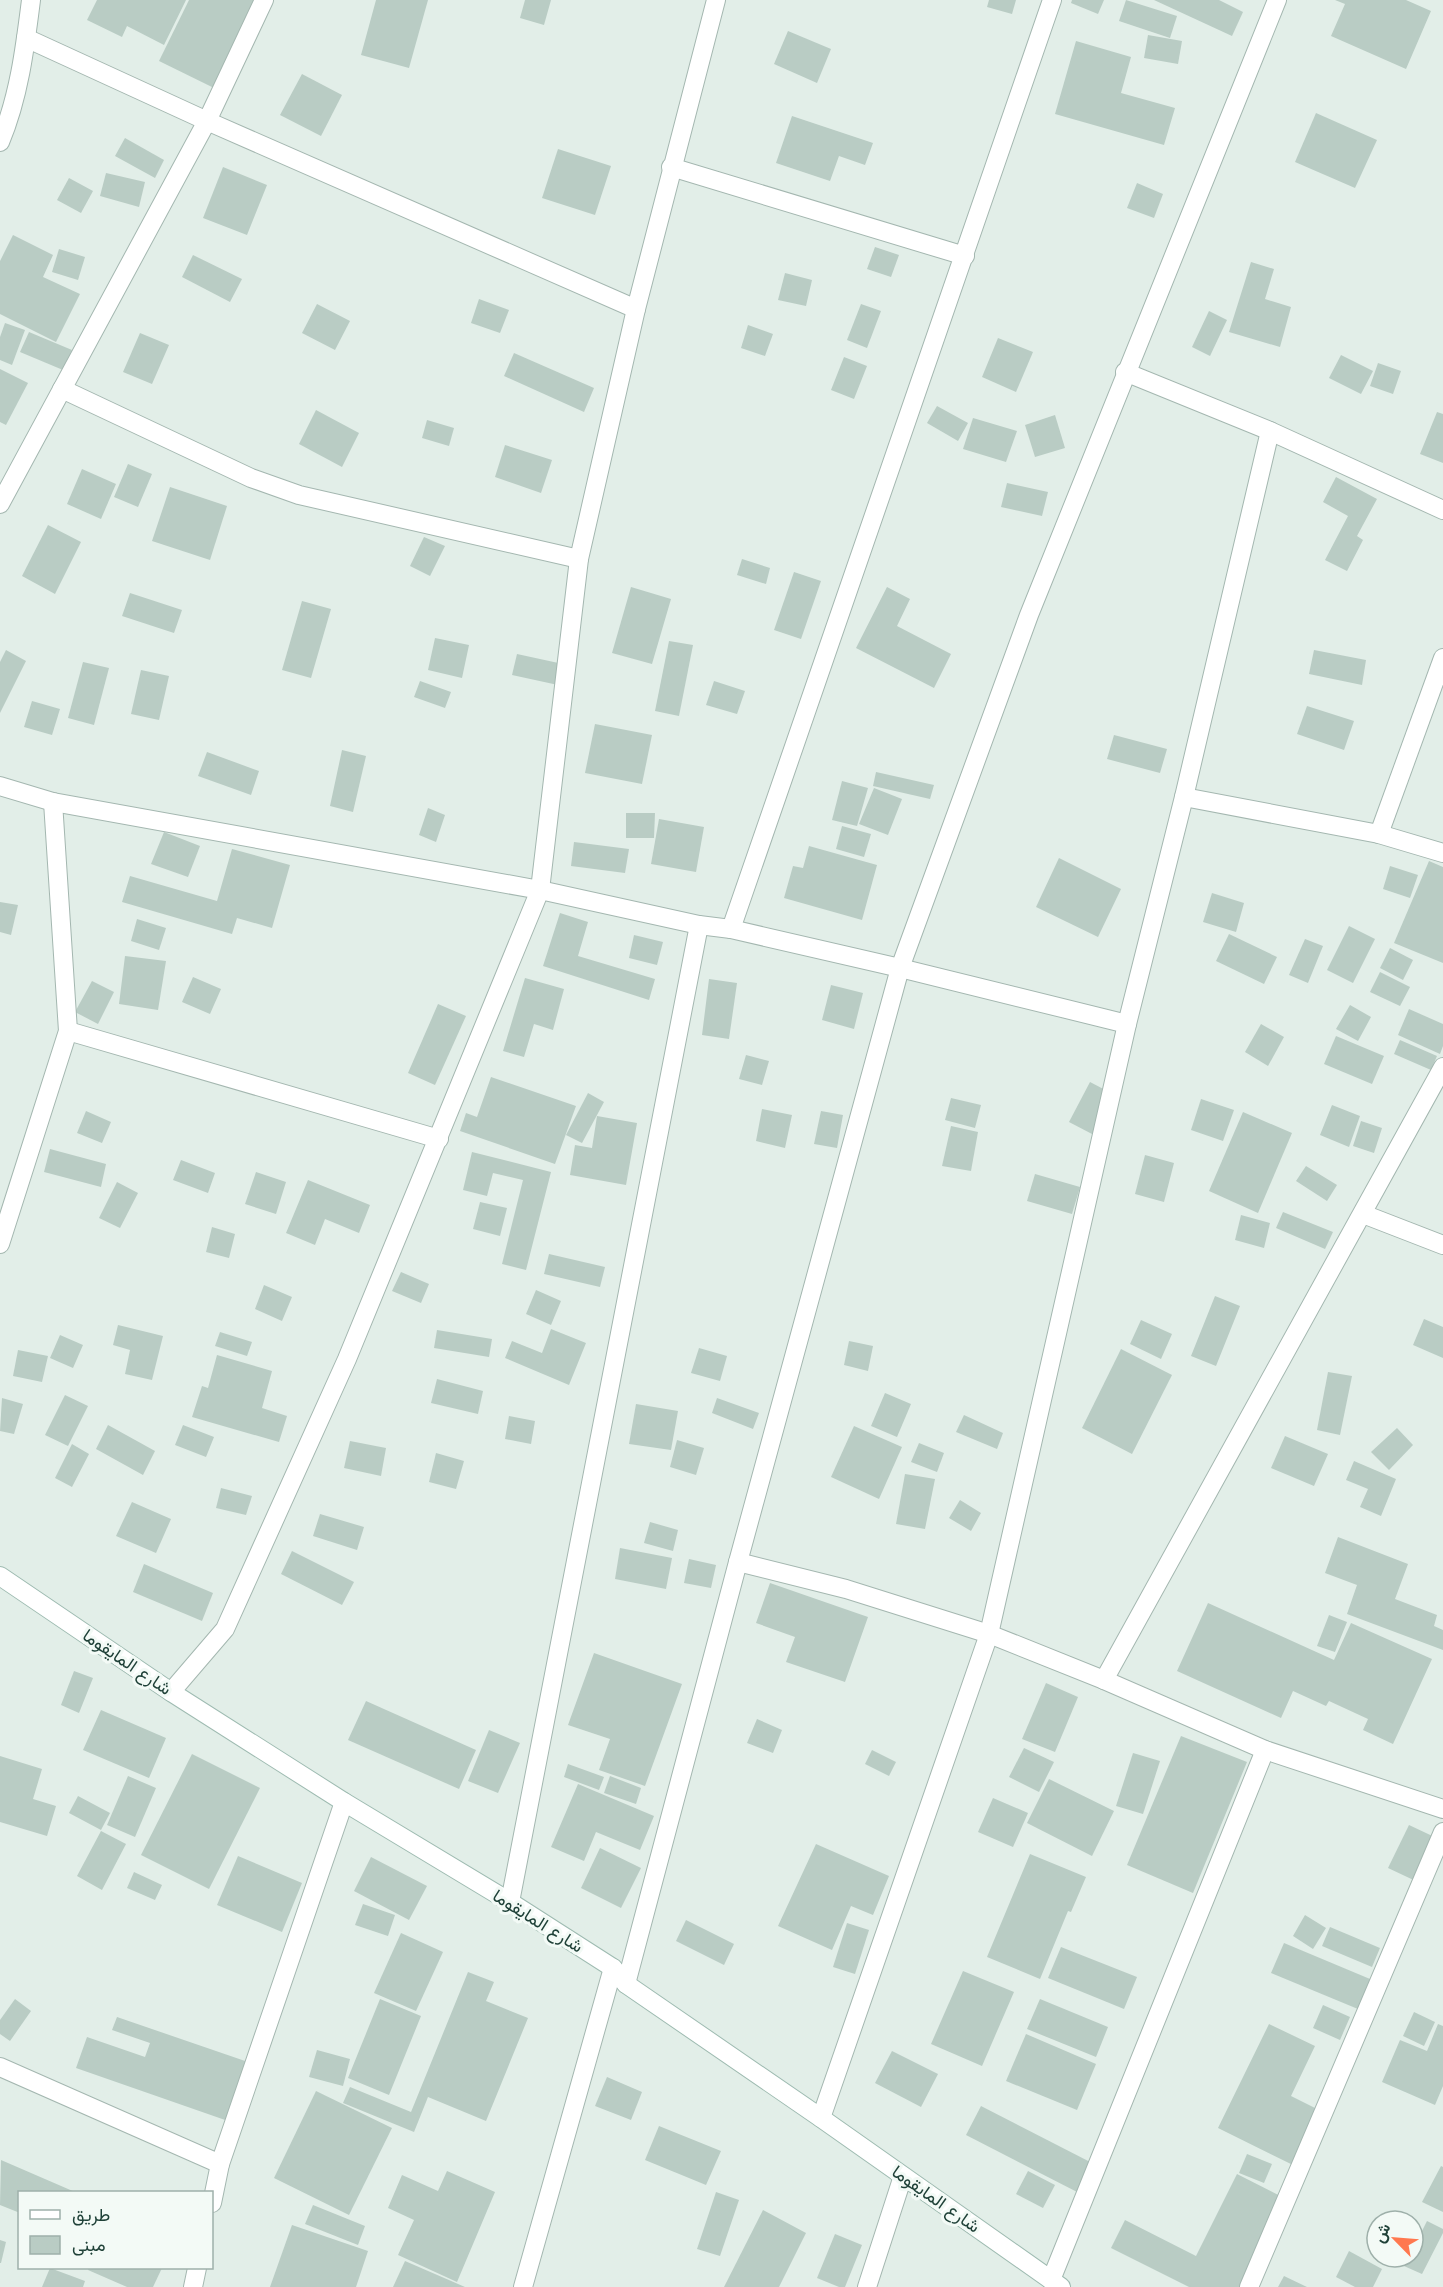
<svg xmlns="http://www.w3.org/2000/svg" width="1443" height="2287" viewBox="0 0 1443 2287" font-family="Inter,Vazirmatn,sans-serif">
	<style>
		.building { fill: #b9ccc4 }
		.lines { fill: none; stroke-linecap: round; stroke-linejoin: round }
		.street-casing { stroke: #a4b7b0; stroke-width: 20 }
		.secondary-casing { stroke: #9ebbb1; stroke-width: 20 }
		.street { stroke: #fff; stroke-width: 18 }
		.secondary { stroke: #fff; stroke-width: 18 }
		.labels { text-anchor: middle; stroke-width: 6; stroke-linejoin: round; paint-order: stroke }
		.street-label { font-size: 18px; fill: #1f4138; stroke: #f3faf6 }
	</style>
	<rect width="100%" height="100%" fill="#e2eee8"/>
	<!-- building -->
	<g class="building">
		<polygon points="97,0 186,0 164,45 127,26 122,37 87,20"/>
		<polygon points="189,0 257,0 214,88 159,61"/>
		<polygon points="376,0 428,0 409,68 361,55"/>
		<polygon points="525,0 551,0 544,25 520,18"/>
		<polygon points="989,0 1016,0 1012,14 987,7"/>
		<polygon points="1072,0 1104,0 1098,14 1071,3"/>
		<polygon points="1126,0 1177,16 1170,38 1119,21"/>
		<polygon points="1154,0 1219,0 1243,12 1232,36"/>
		<polygon points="1335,0 1406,0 1431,11 1406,69 1331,36 1345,4"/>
		<polygon points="788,31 831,49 817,83 774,64"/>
		<polygon points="1148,35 1182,41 1178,64 1144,58"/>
		<polygon points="1076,41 1131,57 1121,93 1175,108 1164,145 1055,114"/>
		<polygon points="302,74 342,95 321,136 280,115"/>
		<polygon points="1316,113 1377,140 1355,188 1295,162"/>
		<polygon points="792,116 873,143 865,165 839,156 830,181 776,163"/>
		<polygon points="125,138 164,160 155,178 115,156"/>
		<polygon points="558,149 611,166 595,215 542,198"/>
		<polygon points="223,167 267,185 247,235 203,218"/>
		<polygon points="106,173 145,182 139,207 100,196"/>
		<polygon points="69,178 93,191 81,213 57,200"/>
		<polygon points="1137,183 1163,194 1154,218 1127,208"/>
		<polygon points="13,235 53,255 43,277 80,294 56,342 0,314 0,261"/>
		<polygon points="875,247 899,255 891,277 867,269"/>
		<polygon points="59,249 85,257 78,280 52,272"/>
		<polygon points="193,255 242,279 230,302 182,277"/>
		<polygon points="1251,262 1274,269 1265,299 1291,307 1280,347 1229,332"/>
		<polygon points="785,273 812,280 806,306 778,300"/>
		<polygon points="479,299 509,310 500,333 471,323"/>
		<polygon points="317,304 350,321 335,350 302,333"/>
		<polygon points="861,304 881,311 867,348 847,340"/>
		<polygon points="1209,311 1227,320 1210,356 1192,347"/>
		<polygon points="5,323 25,330 12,365 0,360 0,337"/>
		<polygon points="748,325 773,334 765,356 741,348"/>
		<polygon points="29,332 72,350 63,370 20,352"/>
		<polygon points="140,333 169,345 152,384 123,372"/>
		<polygon points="998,338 1033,352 1016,392 982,377"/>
		<polygon points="514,353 594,388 584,412 504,376"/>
		<polygon points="1341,355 1373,371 1361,394 1329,378"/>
		<polygon points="844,357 867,366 854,399 831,390"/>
		<polygon points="1378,363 1401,371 1393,394 1370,386"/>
		<polygon points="0,369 28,383 6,425 0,422"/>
		<polygon points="937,406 968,423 958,441 927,423"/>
		<polygon points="316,410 359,433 342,467 299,444"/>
		<polygon points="1437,412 1443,414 1443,463 1420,454"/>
		<polygon points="1055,415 1065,448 1035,457 1025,425"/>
		<polygon points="973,418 1017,431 1006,462 963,449"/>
		<polygon points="427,420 454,428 449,446 422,438"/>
		<polygon points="505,445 552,460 541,493 495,477"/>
		<polygon points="128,464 152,474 138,507 114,497"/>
		<polygon points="82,469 116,484 101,519 67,504"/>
		<polygon points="1336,477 1377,499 1357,536 1363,540 1347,571 1325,560 1348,516 1323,502"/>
		<polygon points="1007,483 1048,492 1042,516 1001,507"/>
		<polygon points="170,487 227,506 210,560 152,541"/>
		<polygon points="48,525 81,542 55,594 22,576"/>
		<polygon points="424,537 445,546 430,576 410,566"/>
		<polygon points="742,559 770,568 766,584 737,575"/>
		<polygon points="794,572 821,581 801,639 774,630"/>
		<polygon points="631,587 671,599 652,664 612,653"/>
		<polygon points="887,587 910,599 897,626 951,654 934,688 856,648"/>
		<polygon points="130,593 182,610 174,633 122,616"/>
		<polygon points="302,601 331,609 311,678 282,670"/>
		<polygon points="435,638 469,645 462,678 428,670"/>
		<polygon points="669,641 693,645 679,716 655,711"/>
		<polygon points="6,650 26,661 0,713 0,662"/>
		<polygon points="1314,650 1366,660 1362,685 1309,674"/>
		<polygon points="517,654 563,664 558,685 512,675"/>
		<polygon points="83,662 109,668 94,725 68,718"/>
		<polygon points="141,670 169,676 159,720 131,714"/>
		<polygon points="420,681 451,692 445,708 414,697"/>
		<polygon points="714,681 745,691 737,714 706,705"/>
		<polygon points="32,701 60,709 52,735 24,727"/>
		<polygon points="1307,706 1354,721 1344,750 1297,734"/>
		<polygon points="595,724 652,735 642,784 585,773"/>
		<polygon points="1114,735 1167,749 1160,773 1107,759"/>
		<polygon points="342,750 366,756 353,812 330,806"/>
		<polygon points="207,752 259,771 251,795 198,776"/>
		<polygon points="876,772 934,785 930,799 873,786"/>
		<polygon points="842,781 868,788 857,826 832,820"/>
		<polygon points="874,788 902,799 888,835 859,824"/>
		<polygon points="428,808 445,815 436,842 419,835"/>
		<polygon points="626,813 655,813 654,838 626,838"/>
		<polygon points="659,819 704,827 696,872 651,864"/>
		<polygon points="842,826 871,834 864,857 836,849"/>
		<polygon points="164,832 200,846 188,877 151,864"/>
		<polygon points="574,842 629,849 625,873 571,866"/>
		<polygon points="809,846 877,865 862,920 784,898 793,866 803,868"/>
		<polygon points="232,849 290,865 272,928 237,918 232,934 122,902 130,876 217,901"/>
		<polygon points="1059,858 1121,889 1098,937 1036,907"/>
		<polygon points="1429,861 1443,867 1443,963 1394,943"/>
		<polygon points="1390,866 1418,875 1410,898 1383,889"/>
		<polygon points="1212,893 1244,903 1236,932 1203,922"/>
		<polygon points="0,902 18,905 11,935 0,932"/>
		<polygon points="560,913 588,922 578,956 655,979 649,1000 543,966"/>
		<polygon points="137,919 166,928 159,950 131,941"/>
		<polygon points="1349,926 1375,939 1353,983 1327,970"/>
		<polygon points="1229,934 1277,957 1264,984 1216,961"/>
		<polygon points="634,935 663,942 657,965 629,958"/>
		<polygon points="1305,939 1323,946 1308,983 1289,975"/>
		<polygon points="1390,948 1413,960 1403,980 1380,968"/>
		<polygon points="125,956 166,961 158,1010 119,1004"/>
		<polygon points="1380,972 1410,987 1400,1006 1370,992"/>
		<polygon points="193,977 221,989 210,1014 182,1002"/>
		<polygon points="525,978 564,989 553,1030 534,1024 524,1057 503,1051"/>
		<polygon points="709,979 737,983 729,1039 702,1035"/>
		<polygon points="92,981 114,992 98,1024 75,1012"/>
		<polygon points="831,985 863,993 854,1029 822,1020"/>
		<polygon points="438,1004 466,1016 435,1085 408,1073"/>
		<polygon points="1350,1005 1371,1017 1358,1041 1336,1029"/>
		<polygon points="1409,1009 1443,1024 1443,1046 1440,1054 1398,1035"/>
		<polygon points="1261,1024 1284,1037 1268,1066 1245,1052"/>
		<polygon points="1336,1036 1384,1056 1372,1084 1324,1064"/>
		<polygon points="1400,1040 1437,1056 1431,1070 1394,1054"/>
		<polygon points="746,1055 769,1061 762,1085 739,1079"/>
		<polygon points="491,1077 576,1106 555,1164 460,1131 466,1113 477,1117"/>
		<polygon points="1090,1082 1113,1094 1092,1134 1069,1122"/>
		<polygon points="588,1093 604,1102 582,1143 566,1135"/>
		<polygon points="951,1098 981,1105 975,1128 945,1120"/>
		<polygon points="1201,1099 1234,1110 1223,1141 1191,1130"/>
		<polygon points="1332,1105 1360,1116 1349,1147 1320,1135"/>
		<polygon points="762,1109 792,1115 785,1148 756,1141"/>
		<polygon points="86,1111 111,1122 102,1143 77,1133"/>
		<polygon points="821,1111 843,1115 837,1148 814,1144"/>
		<polygon points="1243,1112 1292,1133 1258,1213 1209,1191"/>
		<polygon points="597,1116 637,1123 626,1185 570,1175 575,1145 592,1148"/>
		<polygon points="1361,1121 1382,1128 1374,1153 1353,1146"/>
		<polygon points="951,1126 978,1132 971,1171 942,1166"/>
		<polygon points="50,1149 106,1164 101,1187 44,1172"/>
		<polygon points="472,1152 551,1172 526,1270 502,1264 523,1180 493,1173 487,1196 463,1190"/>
		<polygon points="1145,1155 1174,1163 1164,1202 1135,1194"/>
		<polygon points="181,1160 215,1173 208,1193 173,1180"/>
		<polygon points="1306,1166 1337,1185 1327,1201 1296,1181"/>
		<polygon points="256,1172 286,1182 276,1214 245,1204"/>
		<polygon points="1035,1174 1080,1187 1072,1214 1027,1201"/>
		<polygon points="308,1180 370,1205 359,1233 325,1219 315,1245 286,1233"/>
		<polygon points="117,1182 138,1193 120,1228 99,1218"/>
		<polygon points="480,1202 507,1208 500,1236 473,1229"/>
		<polygon points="1283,1212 1333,1232 1325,1249 1276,1228"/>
		<polygon points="1241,1215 1270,1223 1264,1248 1235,1240"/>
		<polygon points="212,1227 235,1234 229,1258 206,1252"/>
		<polygon points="549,1254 605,1267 600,1287 544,1274"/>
		<polygon points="401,1272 429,1284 421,1303 392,1291"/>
		<polygon points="264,1285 292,1297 282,1321 255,1309"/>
		<polygon points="536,1290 561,1301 551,1325 526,1314"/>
		<polygon points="1215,1296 1240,1306 1216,1366 1191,1356"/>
		<polygon points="1424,1319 1443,1327 1443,1358 1413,1345"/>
		<polygon points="1141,1320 1172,1334 1161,1359 1130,1344"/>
		<polygon points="118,1325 163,1336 152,1380 125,1374 130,1350 113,1345"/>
		<polygon points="551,1329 586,1343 569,1385 505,1358 512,1341 542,1353"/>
		<polygon points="437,1330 492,1339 489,1357 434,1348"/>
		<polygon points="220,1332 252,1342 247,1356 215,1346"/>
		<polygon points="60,1335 83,1345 73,1368 50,1358"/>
		<polygon points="849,1341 873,1346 868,1371 844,1365"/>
		<polygon points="699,1348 727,1356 720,1381 691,1373"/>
		<polygon points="1121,1349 1172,1375 1132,1454 1082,1428"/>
		<polygon points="18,1350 48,1356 42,1382 13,1376"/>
		<polygon points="217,1355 272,1371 262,1408 287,1416 279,1442 192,1417 202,1386 208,1388"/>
		<polygon points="1328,1372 1352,1376 1340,1435 1317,1430"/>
		<polygon points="437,1379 483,1391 478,1414 431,1403"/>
		<polygon points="885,1393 911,1404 897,1437 871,1426"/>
		<polygon points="65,1395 88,1406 68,1446 45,1435"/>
		<polygon points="2,1398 23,1404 14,1434 0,1431"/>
		<polygon points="717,1398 759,1413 753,1429 712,1413"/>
		<polygon points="636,1404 678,1411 671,1450 629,1444"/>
		<polygon points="964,1415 1003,1433 997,1449 956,1432"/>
		<polygon points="509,1416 535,1421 531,1444 505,1439"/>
		<polygon points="108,1425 155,1451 143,1475 96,1449"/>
		<polygon points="183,1425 214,1437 206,1457 175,1445"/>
		<polygon points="854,1426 902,1447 879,1499 831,1477"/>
		<polygon points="1397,1428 1413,1445 1389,1470 1371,1452"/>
		<polygon points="1285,1436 1328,1454 1314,1486 1271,1468"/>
		<polygon points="677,1440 704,1448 696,1475 670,1467"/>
		<polygon points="350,1441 386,1448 381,1476 344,1468"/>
		<polygon points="919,1443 944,1453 937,1472 911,1462"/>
		<polygon points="72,1444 89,1454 72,1487 55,1478"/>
		<polygon points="436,1453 464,1461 456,1489 429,1482"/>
		<polygon points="1354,1461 1396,1479 1381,1516 1360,1507 1368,1489 1346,1480"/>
		<polygon points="905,1474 935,1479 925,1529 896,1524"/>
		<polygon points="221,1488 252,1496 246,1515 216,1508"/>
		<polygon points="960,1500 981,1513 971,1531 949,1518"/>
		<polygon points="132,1502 171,1519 156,1553 116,1536"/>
		<polygon points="320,1514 364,1527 357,1550 313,1536"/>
		<polygon points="650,1522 678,1530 673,1551 644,1543"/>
		<polygon points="1338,1537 1408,1564 1395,1599 1437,1615 1434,1626 1443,1630 1443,1650 1347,1614 1357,1585 1325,1573"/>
		<polygon points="620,1548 672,1558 666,1589 615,1579"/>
		<polygon points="292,1551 354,1582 342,1605 281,1574"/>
		<polygon points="689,1559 716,1565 711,1588 684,1583"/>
		<polygon points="144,1564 213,1593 202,1621 133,1592"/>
		<polygon points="770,1583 868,1617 845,1682 786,1662 795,1637 756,1623"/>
		<polygon points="1208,1603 1334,1660 1351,1623 1432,1659 1393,1744 1363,1730 1368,1719 1329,1701 1326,1706 1293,1691 1281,1718 1177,1671"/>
		<polygon points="1329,1615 1347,1622 1335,1652 1317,1646"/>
		<polygon points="594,1653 682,1684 645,1786 599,1770 610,1739 568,1725"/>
		<polygon points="74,1671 93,1678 79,1713 61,1705"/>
		<polygon points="1046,1683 1078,1697 1055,1752 1022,1739"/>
		<polygon points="366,1701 476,1750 459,1789 348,1740"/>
		<polygon points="101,1710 166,1738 149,1778 83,1750"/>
		<polygon points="757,1719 782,1730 773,1753 747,1743"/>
		<polygon points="489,1730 520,1743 498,1793 468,1781"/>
		<polygon points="1181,1736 1247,1762 1193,1893 1127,1865"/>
		<polygon points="1024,1748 1054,1762 1039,1792 1009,1777"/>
		<polygon points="872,1750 896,1762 889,1776 865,1764"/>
		<polygon points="1133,1753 1160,1761 1143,1814 1116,1806"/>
		<polygon points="192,1754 260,1788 209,1889 141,1855"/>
		<polygon points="0,1756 42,1769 33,1799 56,1806 47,1836 0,1822"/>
		<polygon points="568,1764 604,1777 599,1790 564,1777"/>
		<polygon points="128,1776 156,1788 135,1837 107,1825"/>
		<polygon points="610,1776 641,1788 636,1804 604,1793"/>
		<polygon points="1049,1779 1114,1811 1092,1856 1027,1823"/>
		<polygon points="578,1784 654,1816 640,1850 596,1832 584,1861 551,1847"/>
		<polygon points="78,1796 110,1813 101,1830 69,1813"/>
		<polygon points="993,1798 1028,1813 1013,1847 978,1832"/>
		<polygon points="1409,1825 1443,1841 1422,1884 1388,1868"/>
		<polygon points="101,1831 126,1844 102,1890 77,1876"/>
		<polygon points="816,1844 889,1876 873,1915 851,1906 832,1950 778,1926"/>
		<polygon points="600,1848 641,1868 621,1908 581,1888"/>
		<polygon points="1030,1854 1086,1877 1071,1912 1068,1911 1040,1979 987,1957"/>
		<polygon points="238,1856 302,1883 282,1932 217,1905"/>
		<polygon points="371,1857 427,1886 409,1920 354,1891"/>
		<polygon points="134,1872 162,1885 155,1900 127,1888"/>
		<polygon points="363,1904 395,1915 388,1936 355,1925"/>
		<polygon points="1305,1915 1326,1928 1313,1949 1293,1936"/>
		<polygon points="686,1920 734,1944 724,1965 676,1941"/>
		<polygon points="847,1923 869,1930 855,1974 833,1967"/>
		<polygon points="1330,1927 1380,1948 1372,1967 1322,1946"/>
		<polygon points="401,1933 443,1952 416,2011 374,1993"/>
		<polygon points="1284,1943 1382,1984 1370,2014 1271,1973"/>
		<polygon points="1061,1947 1137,1977 1124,2009 1048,1978"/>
		<polygon points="963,1971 1014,1992 982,2066 931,2044"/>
		<polygon points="468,1972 494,1982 486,2001 528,2018 486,2121 428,2097 414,2132 343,2103 350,2087 411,2112"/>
		<polygon points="15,1999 31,2011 10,2041 0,2034 0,2020"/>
		<polygon points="380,1999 421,2016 389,2095 348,2078"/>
		<polygon points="1040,1999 1108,2027 1096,2057 1027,2029"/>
		<polygon points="1323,2005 1350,2017 1340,2040 1313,2028"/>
		<polygon points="1414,2012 1435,2022 1424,2046 1403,2036"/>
		<polygon points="117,2017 248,2062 228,2121 76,2068 87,2037 145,2057 150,2043 112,2030"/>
		<polygon points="1269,2024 1315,2046 1291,2096 1323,2112 1297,2167 1218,2128"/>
		<polygon points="1438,2024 1443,2026 1443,2086 1435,2105 1382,2082 1400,2040 1427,2051"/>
		<polygon points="1026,2034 1096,2064 1077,2110 1006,2081"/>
		<polygon points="317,2050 350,2059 343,2086 309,2077"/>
		<polygon points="892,2051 938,2074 921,2107 875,2083"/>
		<polygon points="607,2077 642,2092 631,2120 595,2106"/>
		<polygon points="316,2091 392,2128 349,2215 274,2178"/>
		<polygon points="981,2106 1096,2165 1081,2194 966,2135"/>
		<polygon points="659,2126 721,2151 706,2185 645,2160"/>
		<polygon points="1247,2154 1272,2164 1264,2183 1239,2173"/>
		<polygon points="1,2160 75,2192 20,2192 20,2213 0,2205"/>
		<polygon points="1441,2166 1443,2167 1443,2212 1422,2202"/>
		<polygon points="447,2171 495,2192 457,2282 398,2255 414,2220 388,2208 402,2175 438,2191"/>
		<polygon points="1028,2171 1055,2185 1043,2208 1016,2194"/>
		<polygon points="1237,2174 1290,2201 1247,2287 1189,2287 1111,2248 1125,2220 1196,2256"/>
		<polygon points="716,2192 739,2200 720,2256 697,2249"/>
		<polygon points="313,2205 365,2226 358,2245 305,2224"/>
		<polygon points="763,2210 806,2233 779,2287 724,2287"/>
		<polygon points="1427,2221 1443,2229 1443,2233 1422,2274 1404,2266 1409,2257 1413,2257 1413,2249"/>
		<polygon points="292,2225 368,2251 356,2287 270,2287"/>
		<polygon points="835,2234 862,2245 845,2287 839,2287 817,2278"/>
		<polygon points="0,2240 6,2242 1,2263 0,2263"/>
		<polygon points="1349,2251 1382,2269 1373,2287 1355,2287 1336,2277"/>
		<polygon points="405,2261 465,2287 393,2287"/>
		<polygon points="50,2268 85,2281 83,2287 42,2287"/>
		<polygon points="89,2268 162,2268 153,2287 127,2287 88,2270"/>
		<polygon points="1284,2276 1307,2287 1278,2287"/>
	</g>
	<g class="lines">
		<defs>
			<g id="street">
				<polyline points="26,38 207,121 636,309"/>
				<path d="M0 142C19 97 25 48 31 0"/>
				<polyline points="671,167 965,256"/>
				<polyline points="1125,372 1270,431 1443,510"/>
				<polyline points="62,389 251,478 299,495 579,559"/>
				<polyline points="0,504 207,121 264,0"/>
				<polyline points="0,786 53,802 540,890 699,925 731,929 900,968 1127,1024"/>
				<polyline points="1184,797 1379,834 1443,853"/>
				<polyline points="1379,834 1443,658"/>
				<polyline points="731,929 1052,0"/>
				<polyline points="68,1031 439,1139"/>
				<polyline points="1363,1214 1443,1245"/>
				<polyline points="0,1244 68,1031 53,802"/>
				<polyline points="738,1562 846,1589 989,1634 1104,1680 1265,1750 1443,1809"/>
				<polyline points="1104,1680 1443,1067"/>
				<polyline points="171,1692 225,1629 347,1359 540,890 579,559 636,309 716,0"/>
				<polyline points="510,1902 699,925"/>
				<polyline points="626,1984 738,1562 900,968 1029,615 1277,0"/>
				<polyline points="0,2067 220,2164"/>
				<polyline points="821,2118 989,1634 1127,1024 1184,797 1270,431"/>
				<polyline points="212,2203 220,2164 344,1802"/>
				<polyline points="1051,2280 1265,1750"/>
				<polyline points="193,2287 197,2268"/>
				<polyline points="523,2287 613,1968"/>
				<polyline points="867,2287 903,2176"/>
				<polyline points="1249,2287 1443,1832"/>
			</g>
			<polyline id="secondary" points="0,1576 171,1692 344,1802 510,1902 613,1968 626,1984 821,2118 1061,2287"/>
		</defs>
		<!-- street casing -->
		<use href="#street" class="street-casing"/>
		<!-- secondary casing -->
		<use href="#secondary" class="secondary-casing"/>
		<!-- street -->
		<use href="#street" class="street"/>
		<!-- secondary -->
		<use href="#secondary" class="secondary"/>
	</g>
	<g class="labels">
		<!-- street labels -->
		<g class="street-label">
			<text transform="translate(127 1662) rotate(34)" y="6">شارع المايقوما</text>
			<text transform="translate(538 1921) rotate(32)" y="6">شارع المايقوما</text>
			<text transform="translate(936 2199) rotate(35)" y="6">شارع المايقوما</text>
		</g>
	</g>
	<!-- legend -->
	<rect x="18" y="2191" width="195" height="78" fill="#f3faf6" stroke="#9eb0aa" stroke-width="1.5"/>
	<rect x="30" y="2210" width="30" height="9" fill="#ffffff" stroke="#9eb0aa" stroke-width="1.5"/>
	<text x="72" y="2221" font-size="18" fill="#1f4138">طريق</text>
	<rect x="30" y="2236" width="30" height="18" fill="#b9ccc4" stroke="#9eb0aa" stroke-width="1.5"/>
	<text x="72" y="2251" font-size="18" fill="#1f4138">مبنى</text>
	<!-- north arrow -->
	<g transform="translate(1395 2239) rotate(295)"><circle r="28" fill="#f3faf6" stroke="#9eb0aa" stroke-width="1.5"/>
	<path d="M0-4.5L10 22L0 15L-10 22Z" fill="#ff784f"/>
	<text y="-9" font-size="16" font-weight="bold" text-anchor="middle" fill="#1f4138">ش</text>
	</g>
</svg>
